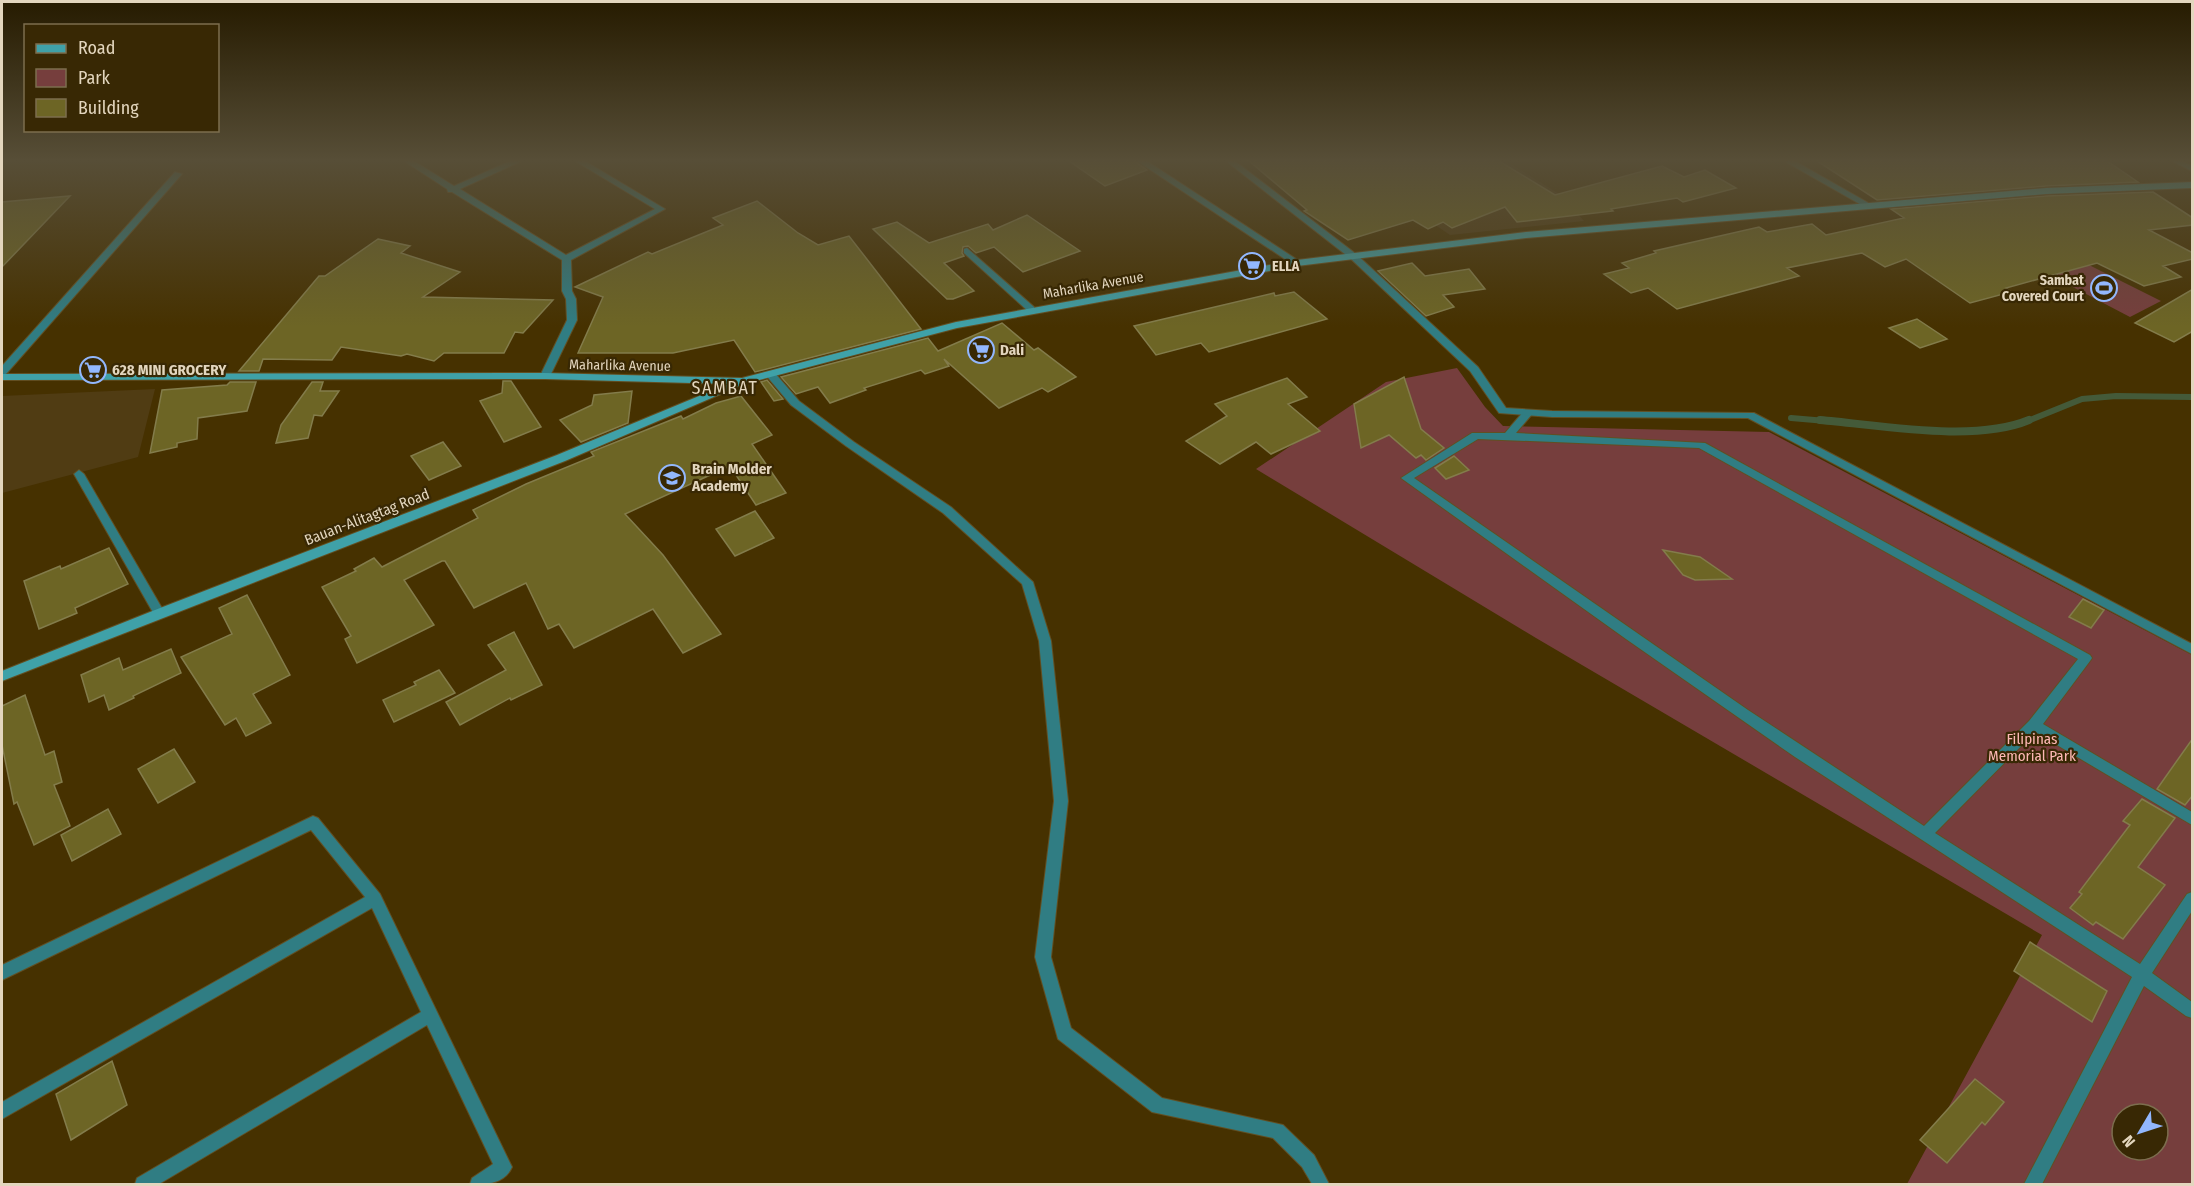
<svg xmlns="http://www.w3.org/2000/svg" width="2194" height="1186" viewBox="0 0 2194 1186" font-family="'Fira Sans Condensed',sans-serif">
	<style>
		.built { fill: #503c13 }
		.green { fill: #763e3d; fill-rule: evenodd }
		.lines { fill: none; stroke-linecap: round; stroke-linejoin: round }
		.stream-far1 { stroke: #445a39; stroke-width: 6 }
		.stream { stroke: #445a39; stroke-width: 8 }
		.building { fill: #6d6525; stroke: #837c4b; stroke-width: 1.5 }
		.lane-casing { stroke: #624f22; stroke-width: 2 }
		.street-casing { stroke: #624f22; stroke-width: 2 }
		.secondary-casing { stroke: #624f22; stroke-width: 2 }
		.lane { fill: #307d83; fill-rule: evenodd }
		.street { fill: #307d83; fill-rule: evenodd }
		.secondary { fill: #3fa1a8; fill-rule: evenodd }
		.labels { text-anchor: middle; stroke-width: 4.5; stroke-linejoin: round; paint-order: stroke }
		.far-poi-label { font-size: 14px; font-weight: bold; fill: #e3d6be; stroke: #382804; text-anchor: start }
		.far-street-label { font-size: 14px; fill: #e3d6be; stroke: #382804 }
		.poi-label { font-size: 15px; font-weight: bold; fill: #e3d6be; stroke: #382804; text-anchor: start }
		.street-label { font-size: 15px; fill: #e3d6be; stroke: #382804 }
		.park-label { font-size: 15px; fill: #feb8b5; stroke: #382804 }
		.quarter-label { font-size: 18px; letter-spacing: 1.5px; fill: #e3d6be; stroke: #382804 }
	</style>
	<rect width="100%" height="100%" fill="#463100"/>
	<!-- built -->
	<g class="built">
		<polygon points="1395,161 1506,161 1561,195 1584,221 1450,235 1359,173"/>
		<polygon points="155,389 138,457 2,493 2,396"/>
	</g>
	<!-- green -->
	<g class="green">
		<polygon points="2079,260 2161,301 2130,317 2048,274"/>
		<path d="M1457 368 1485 407 1503 426 1769 432 2192 655V1184H1907L2042 935 1536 638 1256 469 1386 382ZM2122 1114H2158V1150H2122Z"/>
	</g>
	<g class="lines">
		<!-- stream-far1 -->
		<g class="stream-far1">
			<polyline points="1791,418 1838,422"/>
			<polyline points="2025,422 2082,399 2116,396 2192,397"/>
		</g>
		<!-- stream -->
		<path class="stream" d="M1820 420C1880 425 1974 443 2029 420"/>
	</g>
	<!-- building -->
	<g class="building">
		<polygon points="1069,161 1135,161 1147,170 1105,186"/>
		<polygon points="1249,161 1499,161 1555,195 1662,166 1684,177 1705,170 1736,188 1683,202 1677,198 1611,209 1613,211 1517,222 1505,207 1452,228 1443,222 1428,229 1413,220 1348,240 1304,211 1307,210"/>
		<polygon points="1817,161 2107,161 2138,182 2046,186 1877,200"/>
		<polygon points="2153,192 2193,218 2193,225 2149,230 2193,253 2193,259 2163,266 2181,277 2144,286 2097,263 2006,288 2011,292 1970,303 1906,259 1885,267 1862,253 1787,268 1799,276 1677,309 1648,288 1631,293 1604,274 1629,268 1622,263 1656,253 1654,251 1759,227 1767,232 1812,224 1826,235 1904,218 1891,209 2046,196"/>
		<polygon points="70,196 2,267 2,202"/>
		<polygon points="757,201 798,233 818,245 849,236 921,329 755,372 734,340 673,353 578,353 603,297 575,287 648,252 652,254 723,225 713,218"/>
		<polygon points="1027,215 1080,251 1023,272 994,247 976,253 968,246 963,247 962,253 964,256 944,263 974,291 953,299 947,299 873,229 897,222 929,243 988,224 993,230"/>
		<polygon points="378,239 410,246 401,253 460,272 423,297 553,300 523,333 515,332 504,353 444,353 434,361 407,354 401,356 341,347 332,360 263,359 259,371 239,371 319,276 325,276"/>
		<polygon points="1412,263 1425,276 1469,269 1485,289 1443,295 1454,307 1426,316 1378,271"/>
		<polygon points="2193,289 2193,331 2174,342 2135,323"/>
		<polygon points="1294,292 1327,319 1209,352 1201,343 1156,355 1134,326 1274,293 1275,296"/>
		<polygon points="1917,319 1947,339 1920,348 1889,328"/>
		<polygon points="1002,323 1034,350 1038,348 1076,377 1048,392 1042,388 999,408 944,359 949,366 925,374 921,370 864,388 866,390 830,403 818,387 796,394 781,377 928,338 938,351"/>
		<polygon points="1404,377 1421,429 1444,448 1426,460 1421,455 1416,458 1389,435 1361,448 1354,404"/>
		<polygon points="1287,378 1307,397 1288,404 1320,431 1271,454 1256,442 1220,464 1186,441 1227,416 1215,404"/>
		<polygon points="767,380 783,399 774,401 761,382"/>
		<polygon points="503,381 511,381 541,427 504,442 480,401 502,393"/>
		<polygon points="230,382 256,382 247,411 198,418 197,439 177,443 177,447 150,453 162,390 227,385"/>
		<polygon points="312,382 323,382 320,391 339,391 322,416 314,415 308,438 276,443 281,425"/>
		<polygon points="632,391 628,423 581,442 560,420 592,405 594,395"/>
		<polygon points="741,396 772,435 752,444 786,493 756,505 730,466 625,514 663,555 721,634 683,653 653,609 574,648 559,624 548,629 526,583 474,608 445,561 442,561 404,580 434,625 357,663 345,639 351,636 322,587 356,571 354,569 374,558 382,567 429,543 478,518 473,510 526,484 594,456 591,452 681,416 683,419 716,403"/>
		<polygon points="443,442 461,466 429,480 411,456"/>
		<polygon points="1454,456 1469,470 1446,479 1435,468"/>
		<polygon points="755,511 774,538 735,556 716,529"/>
		<polygon points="109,548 128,584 75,608 77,613 39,629 24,581 60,566 61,569"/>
		<polygon points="1663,550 1700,557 1732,579 1695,580 1683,575"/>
		<polygon points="247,595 290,675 253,694 271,723 246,736 236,718 225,725 181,657 232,634 219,608"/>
		<polygon points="2083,599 2104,610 2091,628 2069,617"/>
		<polygon points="514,632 542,685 511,700 510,698 460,725 446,702 506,670 488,645"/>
		<polygon points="171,649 181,673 133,696 134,698 109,710 104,695 89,702 81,675 119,658 123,670"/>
		<polygon points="439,670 455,693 394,722 383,700 416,685 414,682"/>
		<polygon points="25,695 45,755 54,751 62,782 54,785 70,826 34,845 17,802 14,804 2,745 2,706"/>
		<polygon points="2193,738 2193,795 2185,805 2157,789"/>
		<polygon points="174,749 195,782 158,803 138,769"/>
		<polygon points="2142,799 2175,818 2138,867 2165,885 2123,939 2096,922 2093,925 2070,908 2082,894 2079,892 2130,825 2123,821"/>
		<polygon points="108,809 121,834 72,861 61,835"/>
		<polygon points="2030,942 2107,991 2092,1022 2014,971"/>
		<polygon points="112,1061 127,1105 71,1140 56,1094"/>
		<polygon points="1975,1079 2004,1102 1985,1125 1982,1122 1947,1163 1920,1140"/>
	</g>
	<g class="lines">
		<defs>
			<g id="lane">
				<polygon points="2172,161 2183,161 2192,166 2192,171"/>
				<path d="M1528 410 1533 413 1516 433 1705 443 2090 655 2092 658 2090 661 2043 724 2192 812V825L2035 732 1935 833 2140 964 2187 894 2192 892V911L2152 973 2192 1002V1018L2186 1016 2144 986 2042 1184H2024L2132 977 1795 757 1626 639 1401 478 1472 433H1505L1524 411ZM1478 439 1699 448 2078 659 2029 721 1924 826 1748 710 1414 478Z"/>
				<polygon points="79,470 84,474 163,610 165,613 163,616 155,616 74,474"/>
			</g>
			<g id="street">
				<polygon points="404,161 414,161 454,186 510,161 522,161 460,189 566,255 655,209 575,161 585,161 665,209 571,260 572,291 576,299 577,320 550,376 545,379 540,376 567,320 566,299 562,291 562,260 452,192 448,192 447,189"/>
				<polygon points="1137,161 1147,161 1302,263 1297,266 1294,265"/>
				<polygon points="1226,161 1235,161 1356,254 1478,367 1506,408 1552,411 1754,413 2192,644 2192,654 1748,418 1552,417 1499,413 1470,371 1350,258"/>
				<polygon points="1784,161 1795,161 1872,205 1865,207"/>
				<polygon points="175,172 182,174 6,374 2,375 2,366"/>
				<polygon points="967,248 1034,307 1034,311 1028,311 964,253 964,249"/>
				<polygon points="770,371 774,372 799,401 854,442 951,507 1033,582 1051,641 1068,801 1051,957 1071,1028 1162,1098 1283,1125 1314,1155 1329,1184 1312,1184 1302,1167 1273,1138 1152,1112 1058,1039 1035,957 1054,801 1039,641 1022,584 943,513 846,446 791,405 765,374"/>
				<path d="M313 816 318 818 380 894 509 1161 512 1167C504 1185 486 1184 470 1184L472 1178 493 1164 427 1025 159 1184H135L137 1178 421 1012 372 908 2 1119V1102L365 897 311 830 2 980V965Z"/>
			</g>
			<polygon id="secondary" points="2192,182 2192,188 2046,194 1526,238 1297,266 957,328 744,384 565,461 2,681 2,671 155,610 557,455 728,384 545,379 2,380 2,374 545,373 742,378 956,322 1297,260 1526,232 2046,188"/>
		</defs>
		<!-- lane casing -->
		<use href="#lane" class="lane-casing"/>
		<!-- street casing -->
		<use href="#street" class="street-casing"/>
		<!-- secondary casing -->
		<use href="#secondary" class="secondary-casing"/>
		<!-- lane -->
		<use href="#lane" class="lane"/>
		<!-- street -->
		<use href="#street" class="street"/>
		<!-- secondary -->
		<use href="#secondary" class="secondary"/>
	</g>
	<!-- sky -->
	<linearGradient id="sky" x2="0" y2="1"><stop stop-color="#261b00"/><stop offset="0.49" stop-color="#574e37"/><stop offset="1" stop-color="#574e37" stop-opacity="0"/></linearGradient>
	<rect width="2194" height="327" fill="url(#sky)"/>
	<!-- icons -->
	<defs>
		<symbol id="supermarket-ring" viewBox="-11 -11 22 22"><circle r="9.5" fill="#382804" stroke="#92b7fd" stroke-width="1.5"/><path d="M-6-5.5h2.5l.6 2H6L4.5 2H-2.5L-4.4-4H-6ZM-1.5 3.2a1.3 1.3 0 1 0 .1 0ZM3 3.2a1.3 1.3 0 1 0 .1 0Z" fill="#92b7fd"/></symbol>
		<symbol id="stadium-ring" viewBox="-11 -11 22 22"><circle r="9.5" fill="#382804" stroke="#92b7fd" stroke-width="1.5"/><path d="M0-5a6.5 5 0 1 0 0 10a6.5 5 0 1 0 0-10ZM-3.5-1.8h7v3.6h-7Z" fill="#92b7fd"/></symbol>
		<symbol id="school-ring" viewBox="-11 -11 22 22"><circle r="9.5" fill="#382804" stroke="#92b7fd" stroke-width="1.5"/><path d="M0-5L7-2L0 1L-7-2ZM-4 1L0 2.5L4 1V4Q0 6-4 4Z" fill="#92b7fd"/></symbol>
	</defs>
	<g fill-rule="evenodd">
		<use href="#supermarket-ring" x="1237" y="251" width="30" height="30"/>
		<use href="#stadium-ring" x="2089" y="273" width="30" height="30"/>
		<use href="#supermarket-ring" x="966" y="335" width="30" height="30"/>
		<use href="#supermarket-ring" x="78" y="355" width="30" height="30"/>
		<use href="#school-ring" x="657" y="463" width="30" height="30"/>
	</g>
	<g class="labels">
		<!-- far-poi labels -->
		<g class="far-poi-label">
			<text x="1272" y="271">ELLA</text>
			<text x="2084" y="285" text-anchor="end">Sambat<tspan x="2084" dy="16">Covered Court</tspan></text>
		</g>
		<!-- far-street labels -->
		<g class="far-street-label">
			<text transform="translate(1093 285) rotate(-10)" y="5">Maharlika Avenue</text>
			<text transform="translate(620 365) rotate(1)" y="5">Maharlika Avenue</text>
		</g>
		<!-- poi labels -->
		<g class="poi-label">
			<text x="1000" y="355">Dali</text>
			<text x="112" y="375">628 MINI GROCERY</text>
			<text x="692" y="474">Brain Molder<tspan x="692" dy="17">Academy</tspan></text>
		</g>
		<!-- street labels -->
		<g class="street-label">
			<text transform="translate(367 517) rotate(-21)" y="5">Bauan-Alitagtag Road</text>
		</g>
		<!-- park labels -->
		<g class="park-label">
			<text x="2032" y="744">Filipinas<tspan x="2032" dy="17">Memorial Park</tspan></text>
		</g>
		<!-- quarter labels -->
		<g class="quarter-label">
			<text x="725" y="394">SAMBAT</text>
		</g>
	</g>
	<!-- border -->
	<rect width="2194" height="1186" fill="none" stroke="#e3d6be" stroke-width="6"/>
	<!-- legend -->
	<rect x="24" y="24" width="195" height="108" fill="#382804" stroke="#7c6e4e" stroke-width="1.5"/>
	<rect x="36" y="44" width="30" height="9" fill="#3fa1a8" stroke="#7c6e4e" stroke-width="1.5"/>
	<text x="78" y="54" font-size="18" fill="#e3d6be">Road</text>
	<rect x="36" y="69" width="30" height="18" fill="#763e3d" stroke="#7c6e4e" stroke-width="1.5"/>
	<text x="78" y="84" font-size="18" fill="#e3d6be">Park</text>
	<rect x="36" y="99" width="30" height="18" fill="#6d6525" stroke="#7c6e4e" stroke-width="1.5"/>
	<text x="78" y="114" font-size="18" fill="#e3d6be">Building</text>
	<!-- north arrow -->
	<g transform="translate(2140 1132) rotate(231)"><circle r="28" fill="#382804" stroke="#7c6e4e" stroke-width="1.5"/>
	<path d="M0-4.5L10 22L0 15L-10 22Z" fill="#92b7fd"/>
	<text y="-9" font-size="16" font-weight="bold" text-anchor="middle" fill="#e3d6be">N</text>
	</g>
</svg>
